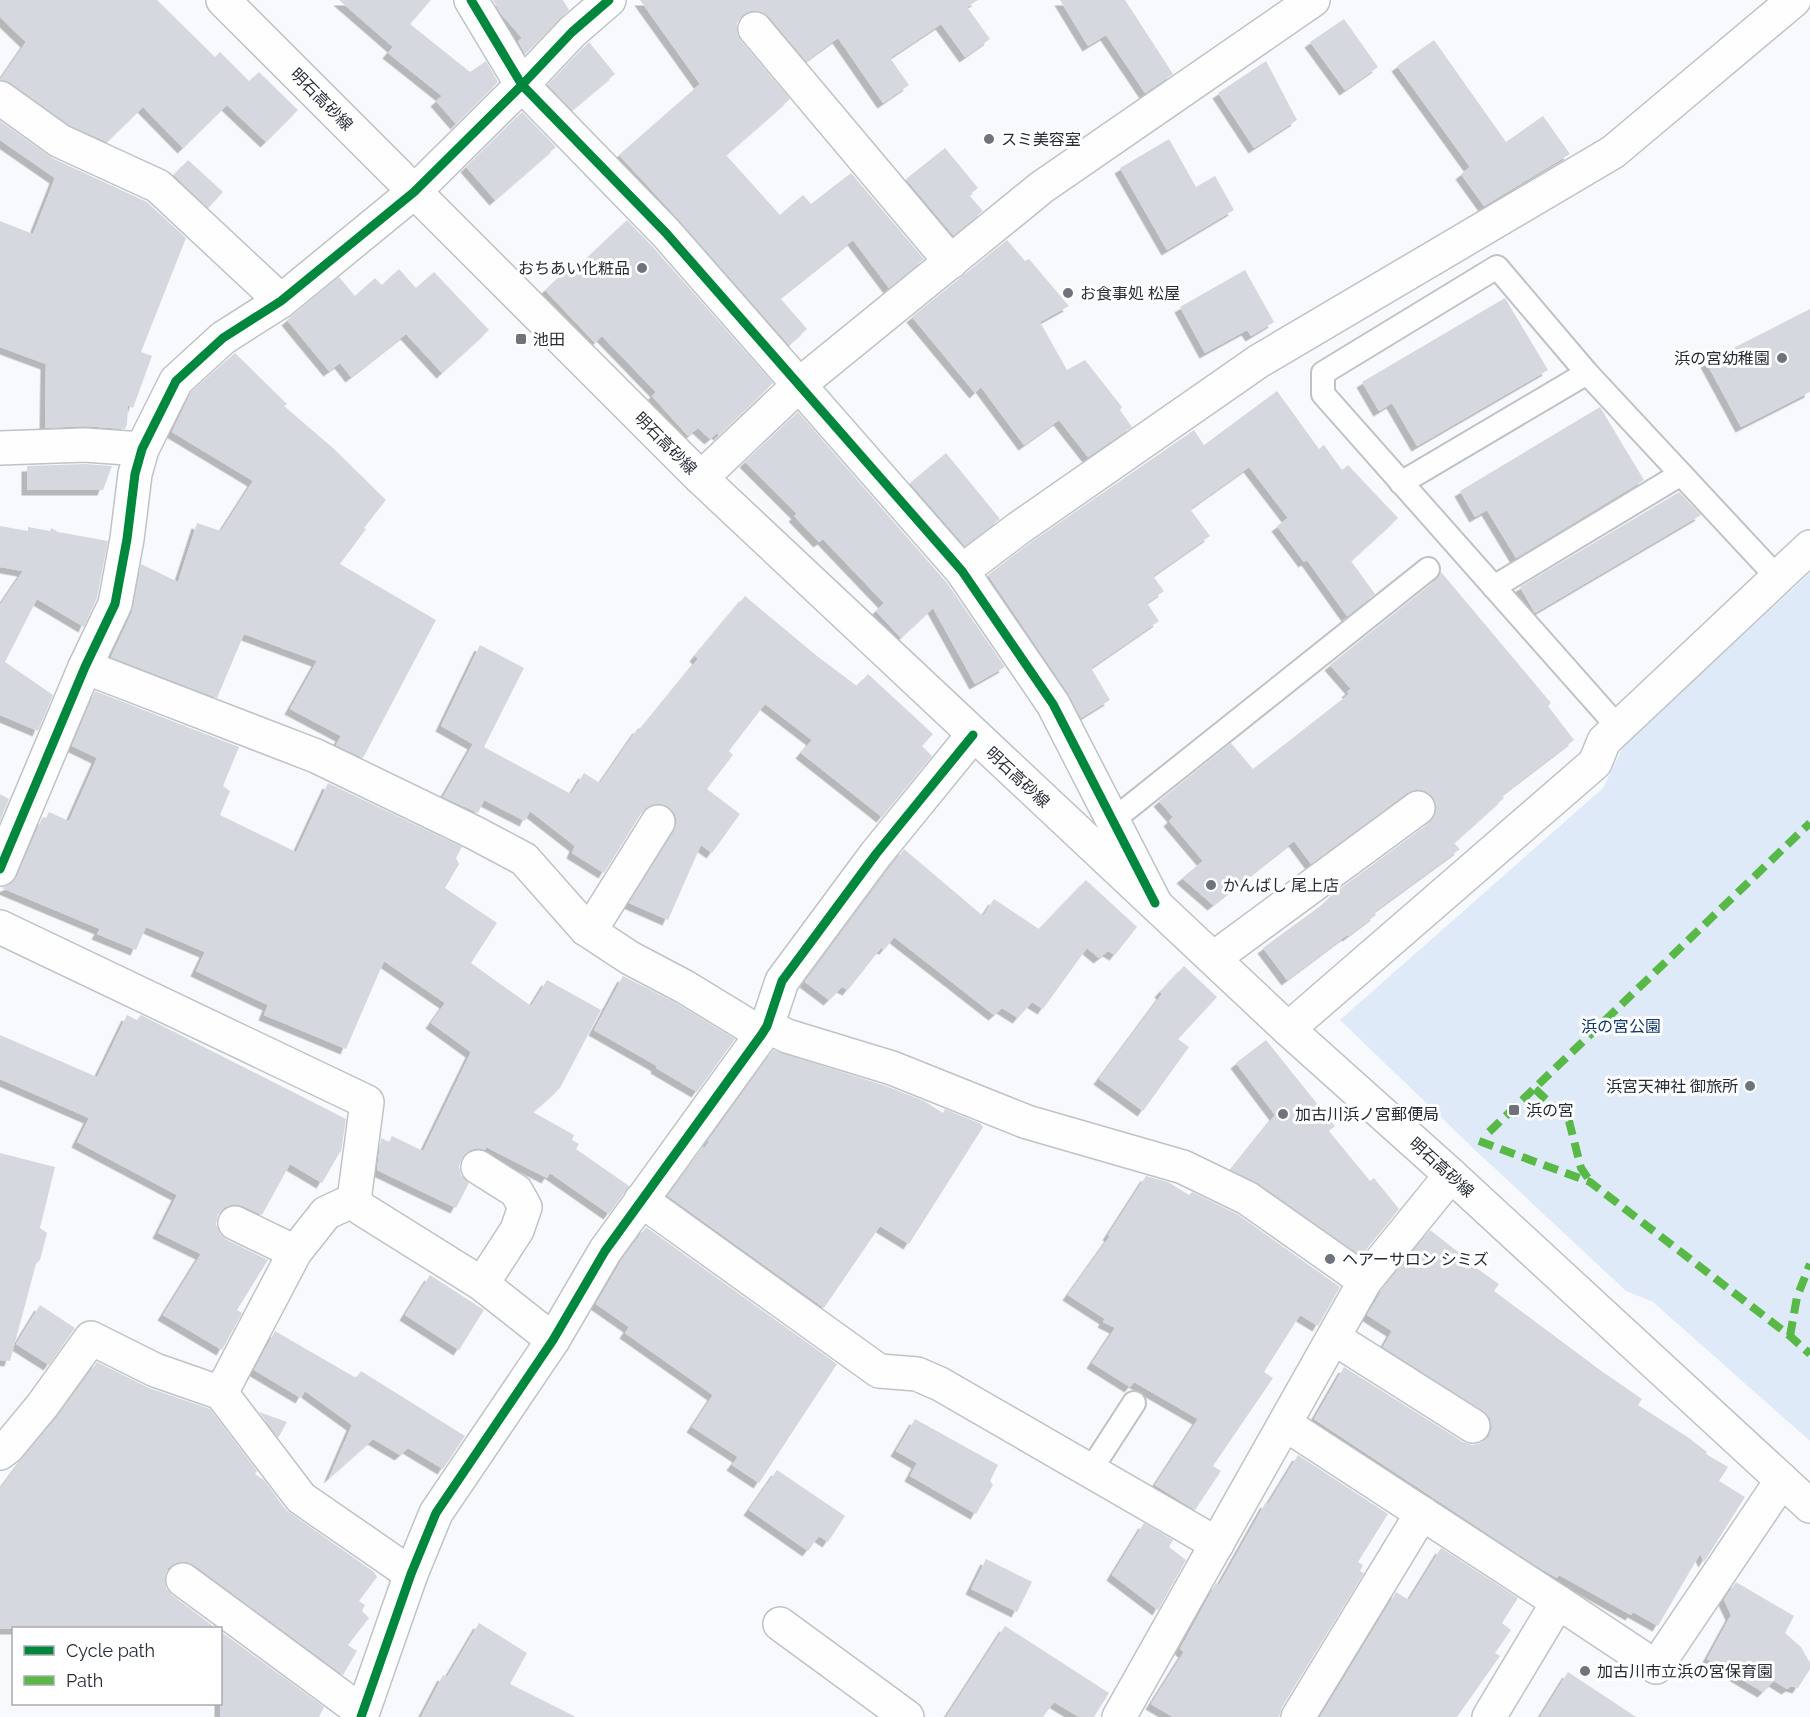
<svg xmlns="http://www.w3.org/2000/svg" width="1810" height="1717" viewBox="0 0 1810 1717" font-family="Raleway,'Noto Sans JP',sans-serif">
	<style>
		.green { fill: #dfeaf9 }
		.building { fill: #d5d9df; filter: url(#shadow) }
		.lines { fill: none; stroke-linecap: round; stroke-linejoin: round }
		.service-casing { stroke: #bec3c8; stroke-width: 26 }
		.minor-casing { stroke: #bec3c8; stroke-width: 36 }
		.secondary-casing { stroke: #bec3c8; stroke-width: 36 }
		.service { stroke: #fefeff; stroke-width: 22 }
		.minor { stroke: #fefeff; stroke-width: 33 }
		.secondary { stroke: #fefeff; stroke-width: 33 }
		.quiet { stroke: #58b947; stroke-width: 8; stroke-dasharray: 15 8; stroke-linecap: butt }
		.cycleway-casing { stroke: #fff; stroke-width: 13 }
		.cycleway { stroke: #00873e; stroke-width: 9 }
		.poi-dot { fill: #6f747c; stroke: #fff; stroke-width: 2 }
		.labels { text-anchor: middle; stroke-width: 6; stroke-linejoin: round; paint-order: stroke }
		.street-label { font-size: 16px; fill: #262d37; stroke: #fff }
		.poi-label { font-size: 16px; fill: #262d37; stroke: #fff; text-anchor: start }
		.park-label { font-size: 16px; fill: #10386a; stroke: #fff }
	</style>
	<defs>
		<filter id="shadow"><feDropShadow dx="-5.5" dy="5.5" stdDeviation="0" flood-color="#0004"/></filter>
	</defs>
	<rect width="100%" height="100%" fill="#f7f9fc"/>
	<!-- green -->
	<polygon class="green" points="1810,573 1810,1441 1653,1302 1626,1291 1473,1148 1340,1020 1603,788 1625,743"/>
	<!-- building -->
	<g class="building">
		<polygon points="0,0 157,0 215,57 220,52 249,81 259,72 298,110 266,142 227,105 183,148 143,107 107,142 69,125 11,83 0,80 26,42 0,17"/>
		<polygon points="339,0 431,0 410,24 470,72 486,61 498,82 456,124 436,101 442,96 388,53 393,47"/>
		<polygon points="493,0 563,0 569,10 525,54 518,41 522,38 501,14"/>
		<polygon points="640,0 978,0 967,7 990,39 965,57 941,24 890,58 909,85 883,103 838,38 806,61 769,17 762,12 751,11 743,15 737,23 737,33 741,41 790,99 726,155 780,215 803,195 811,204 851,173 924,259 889,288 853,240 780,298 807,329 789,345 680,221 619,155 700,84"/>
		<polygon points="1060,0 1125,0 1173,74 1145,93 1106,35 1088,46"/>
		<polygon points="1344,19 1378,67 1345,90 1310,42"/>
		<polygon points="1434,40 1506,142 1543,116 1570,154 1484,206 1461,174 1470,167 1397,66"/>
		<polygon points="589,42 615,74 572,110 548,85"/>
		<polygon points="1266,61 1297,120 1254,148 1218,93"/>
		<polygon points="522,112 556,147 495,200 466,167"/>
		<polygon points="0,121 52,158 147,202 186,238 141,352 152,356 133,408 128,405 127,424 125,429 84,426 45,428 46,364 0,347 0,221 33,234 55,178 0,140"/>
		<polygon points="1169,139 1196,187 1215,176 1234,210 1167,250 1120,168"/>
		<polygon points="945,148 978,188 969,195 983,211 953,235 906,179"/>
		<polygon points="188,160 223,192 208,208 174,175"/>
		<polygon points="627,220 652,246 773,383 719,435 717,433 710,439 698,428 688,436 652,396 656,392 602,336 595,343 545,290 570,267 573,271"/>
		<polygon points="1007,240 1025,261 1029,259 1069,306 1040,322 1067,370 1085,360 1122,407 1120,410 1132,427 1088,457 1059,420 1024,445 981,387 975,393 912,317"/>
		<polygon points="399,269 416,288 434,272 489,330 442,373 406,334 351,377 340,363 329,371 287,320 339,277 355,296 375,278 382,285"/>
		<polygon points="1245,270 1274,322 1251,336 1247,330 1205,353 1180,307"/>
		<polygon points="1505,298 1548,370 1417,446 1392,403 1379,411 1362,382"/>
		<polygon points="1810,309 1810,392 1741,427 1706,362"/>
		<polygon points="235,353 287,404 284,406 333,448 386,500 364,528 366,529 340,564 436,620 363,758 336,745 341,736 290,709 317,661 244,634 217,698 111,657 132,612 141,564 178,582 197,523 221,531 253,481 172,432 191,392"/>
		<polygon points="1277,391 1319,449 1324,445 1342,470 1348,465 1398,518 1351,561 1375,594 1347,616 1307,560 1304,562 1277,526 1288,518 1249,467 1190,509 1210,536 1153,576 1164,591 1147,603 1159,621 1091,668 1110,700 1081,718 1068,693 988,575 1030,543 1194,430 1204,445"/>
		<polygon points="1600,407 1644,480 1516,558 1487,510 1475,517 1460,491"/>
		<polygon points="798,412 947,583 1005,667 975,684 933,608 901,638 876,611 884,603 823,539 819,542 794,516 797,514 745,462"/>
		<polygon points="946,453 1000,519 965,546 910,483"/>
		<polygon points="85,464 112,466 103,490 27,490 27,466"/>
		<polygon points="1679,492 1701,515 1535,613 1520,587"/>
		<polygon points="0,526 28,531 28,527 50,531 51,528 58,532 108,541 97,598 84,627 37,599 5,662 53,695 38,731 0,715 0,605 23,571 0,567"/>
		<polygon points="1441,572 1551,703 1548,706 1574,740 1502,795 1504,798 1454,843 1460,849 1374,912 1376,915 1348,936 1347,935 1287,980 1263,948 1323,904 1333,894 1429,823 1435,815 1437,807 1433,797 1425,791 1417,789 1407,793 1311,864 1294,841 1213,905 1182,878 1203,861 1169,821 1173,817 1159,801 1231,743 1253,769 1349,694 1347,692 1351,689 1330,665 1436,580"/>
		<polygon points="745,596 817,656 857,686 868,674 933,734 922,746 932,756 882,817 801,753 812,740 765,704 729,751 733,755 707,789 740,814 712,853 701,845 668,920 629,903 674,831 677,822 675,814 667,806 658,803 649,806 642,812 604,873 572,853 575,846 530,811 525,821 484,800 478,813 443,797 473,744 441,726 480,645 524,668 484,747 571,794 584,773 600,783 638,728 641,729 698,659 695,656"/>
		<polygon points="95,691 239,747 223,786 230,791 220,815 296,852 328,783 462,847 456,858 459,864 445,888 497,923 471,963 531,1006 547,980 601,1010 560,1088 533,1112 574,1135 572,1140 579,1144 576,1149 629,1186 609,1214 550,1173 547,1178 486,1147 485,1150 478,1148 470,1150 462,1158 459,1166 461,1175 469,1183 456,1208 377,1170 381,1138 389,1142 392,1136 423,1151 471,1052 431,1023 445,1003 384,961 346,1049 264,1015 268,1005 196,971 205,952 146,927 136,950 97,934 100,929 2,888 11,884 17,876 42,818 45,820 49,812 69,821 97,758 72,746"/>
		<polygon points="0,794 9,799 0,821"/>
		<polygon points="904,849 983,916 994,899 1039,929 1086,880 1137,927 1115,955 1108,951 1099,958 1087,948 1043,1009 1032,1002 1018,1018 1002,1008 994,1015 894,937 885,949 881,948 848,990 842,987 829,1000 805,982"/>
		<polygon points="1184,966 1217,997 1178,1039 1189,1047 1143,1111 1099,1079 1162,994 1160,992"/>
		<polygon points="623,976 676,1003 735,1039 697,1092 656,1068 657,1066 594,1030"/>
		<polygon points="127,1015 137,1020 141,1015 346,1119 341,1152 340,1152 322,1183 290,1164 262,1215 243,1206 234,1204 225,1207 218,1214 216,1224 220,1234 227,1240 268,1260 237,1310 242,1313 222,1350 163,1315 201,1254 158,1233 177,1195 77,1142 89,1118 0,1079 0,1035 97,1077"/>
		<polygon points="1266,1040 1335,1126 1329,1131 1370,1181 1374,1178 1399,1209 1361,1256 1258,1183 1231,1170 1275,1115 1236,1063"/>
		<polygon points="773,1050 886,1086 924,1101 943,1113 945,1109 981,1124 983,1127 909,1244 880,1226 824,1308 668,1196 709,1142 708,1141"/>
		<polygon points="0,1153 55,1167 40,1228 47,1233 40,1260 36,1264 10,1361 0,1360"/>
		<polygon points="1146,1176 1168,1182 1189,1195 1192,1192 1237,1214 1340,1287 1318,1326 1300,1315 1264,1372 1273,1378 1213,1466 1221,1471 1195,1510 1155,1485 1198,1419 1134,1382 1130,1387 1092,1363 1115,1328 1103,1322 1105,1319 1068,1295 1110,1236 1108,1235"/>
		<polygon points="646,1227 837,1364 759,1483 732,1465 738,1457 692,1427 713,1395 625,1333 629,1327 596,1304 621,1261"/>
		<polygon points="1430,1230 1466,1258 1465,1260 1499,1284 1494,1291 1600,1370 1642,1399 1638,1405 1689,1438 1707,1452 1706,1454 1728,1467 1719,1481 1745,1497 1704,1562 1700,1554 1658,1626 1633,1612 1631,1615 1559,1575 1557,1578 1538,1567 1314,1419 1344,1367 1463,1442 1472,1445 1481,1443 1489,1436 1492,1427 1490,1418 1483,1411 1383,1347 1392,1331 1367,1315 1381,1292"/>
		<polygon points="430,1275 484,1310 459,1350 405,1315"/>
		<polygon points="40,1305 75,1328 49,1365 16,1344"/>
		<polygon points="275,1331 356,1378 361,1371 465,1436 443,1469 408,1448 400,1455 373,1439 329,1478 352,1425 305,1391 301,1398 254,1370"/>
		<polygon points="97,1362 149,1388 210,1409 257,1471 255,1474 264,1480 286,1510 374,1572 377,1577 359,1601 365,1605 362,1611 369,1618 348,1645 357,1651 343,1675 194,1565 186,1562 176,1563 168,1568 165,1577 166,1588 172,1595 217,1629 0,1629 0,1489 20,1462 57,1417"/>
		<polygon points="259,1412 287,1422 278,1438"/>
		<polygon points="915,1419 998,1465 990,1481 993,1485 976,1514 910,1476 917,1463 896,1451"/>
		<polygon points="1298,1455 1388,1514 1358,1562 1363,1565 1360,1571 1364,1573 1282,1707 1279,1717 1173,1717 1151,1704 1184,1652 1180,1649 1216,1583 1219,1585 1266,1502 1268,1504"/>
		<polygon points="777,1470 845,1516 828,1542 819,1536 808,1551 749,1510"/>
		<polygon points="1144,1523 1173,1540 1169,1547 1186,1560 1158,1610 1112,1575"/>
		<polygon points="1441,1548 1518,1598 1502,1623 1511,1630 1495,1653 1500,1656 1457,1717 1320,1717 1396,1592 1409,1600"/>
		<polygon points="986,1559 1032,1582 1017,1612 971,1589"/>
		<polygon points="1736,1582 1794,1616 1785,1633 1801,1647 1810,1663 1810,1669 1798,1688 1791,1686 1787,1689 1774,1681 1763,1692 1707,1659 1731,1615 1724,1600"/>
		<polygon points="479,1623 527,1653 510,1684 576,1717 421,1717 443,1675 447,1677"/>
		<polygon points="1005,1626 1109,1693 1094,1717 1079,1717 1054,1702 1043,1717 946,1717"/>
		<polygon points="220,1631 324,1707 319,1717 220,1717"/>
		<polygon points="1568,1672 1636,1717 1540,1717"/>
	</g>
	<g class="lines">
		<defs>
			<g id="service">
				<polyline points="1401,483 1587,373"/>
				<polyline points="1494,587 1681,474"/>
				<polyline points="1618,727 1323,394 1323,373 1497,267 1587,373 1777,577"/>
				<polyline points="1113,820 1428,569"/>
				<polyline points="1090,1471 1134,1403"/>
			</g>
			<g id="minor">
				<polyline points="471,0 522,85 666,233 962,571 1053,704 1154,901"/>
				<polyline points="755,29 951,262"/>
				<polyline points="0,98 60,141 158,186 281,301"/>
				<polyline points="0,448 85,445 142,449"/>
				<polyline points="701,478 800,384 1042,187 1313,0"/>
				<polyline points="962,571 1019,528 1259,361 1613,152 1794,0"/>
				<polyline points="85,667 316,756 475,833 524,859 586,929 630,958 685,987 762,1034"/>
				<polyline points="0,869 85,667 115,604 127,539 135,474 142,449 176,381 223,338 281,301 414,192 522,85 572,32 609,0"/>
				<polyline points="0,927 367,1102 354,1200 362,1209 482,1284 553,1340"/>
				<polyline points="586,929 598,918 658,822"/>
				<polyline points="1214,958 1418,808"/>
				<polyline points="767,1026 787,1036 892,1068 1027,1122 1183,1167 1247,1198 1365,1281"/>
				<polyline points="1288,1029 1595,763 1604,741 1810,547"/>
				<polyline points="478,1167 516,1191 525,1207 517,1230 482,1284"/>
				<polyline points="641,1200 879,1371 917,1374 940,1384 1217,1544"/>
				<polyline points="235,1223 295,1252"/>
				<polyline points="1334,1338 1473,1426"/>
				<polyline points="221,1393 295,1252 326,1213 354,1200"/>
				<polyline points="1285,1424 1558,1602"/>
				<polyline points="0,1453 8,1447 42,1406 91,1338 155,1370 221,1393 301,1498 411,1574"/>
				<polyline points="183,1580 362,1712"/>
				<polyline points="780,1624 907,1717"/>
				<polyline points="361,1717 411,1574 436,1513 553,1340 605,1251 762,1034 767,1026 782,981 876,854 973,735"/>
				<polyline points="1119,1717 1365,1281 1451,1175"/>
				<polyline points="1298,1717 1422,1513"/>
				<polyline points="1489,1717 1558,1602 1656,1667 1782,1480"/>
			</g>
			<polyline id="secondary" points="223,0 701,478 1288,1029 1451,1175 1810,1506"/>
		</defs>
		<!-- service casing -->
		<use href="#service" class="service-casing"/>
		<!-- minor casing -->
		<use href="#minor" class="minor-casing"/>
		<!-- secondary casing -->
		<use href="#secondary" class="secondary-casing"/>
		<!-- service -->
		<use href="#service" class="service"/>
		<!-- minor -->
		<use href="#minor" class="minor"/>
		<!-- secondary -->
		<use href="#secondary" class="secondary"/>
		<!-- quiet -->
		<g class="quiet">
			<polyline points="1535,1089 1569,1121 1581,1168 1590,1181"/>
			<polyline points="1489,1132 1810,823"/>
			<polyline points="1479,1141 1590,1182 1790,1336 1810,1354"/>
			<polyline points="1790,1336 1797,1297 1810,1264"/>
		</g>
		<defs>
			<g id="cycleway">
				<polyline points="471,0 522,85 666,233 962,571 1053,704 1155,903"/>
				<polyline points="0,869 85,667 115,604 127,539 135,474 142,449 176,381 223,338 281,301 414,192 522,85 572,32 609,0"/>
				<polyline points="361,1717 411,1574 436,1513 553,1340 605,1251 762,1034 767,1026 782,981 876,854 973,735"/>
			</g>
		</defs>
		<!-- cycleway casing -->
		<use href="#cycleway" class="cycleway-casing"/>
		<!-- cycleway -->
		<use href="#cycleway" class="cycleway"/>
	</g>
	<!-- markers -->
	<g class="poi-dot">
		<circle cx="989" cy="139" r="6"/>
		<circle cx="642" cy="268" r="6"/>
		<circle cx="1068" cy="293" r="6"/>
		<rect x="515" y="333" width="12" height="12" rx="3"/>
		<circle cx="1782" cy="358" r="6"/>
		<circle cx="1211" cy="885" r="6"/>
		<circle cx="1750" cy="1086" r="6"/>
		<rect x="1508" y="1104" width="12" height="12" rx="3"/>
		<circle cx="1283" cy="1114" r="6"/>
		<circle cx="1330" cy="1259" r="6"/>
		<circle cx="1585" cy="1671" r="6"/>
	</g>
	<g class="labels">
		<!-- street labels -->
		<g class="street-label">
			<text transform="translate(322 99) rotate(45)" y="6">明石高砂線</text>
			<text transform="translate(666 443) rotate(45)" y="6">明石高砂線</text>
			<text transform="translate(1018 777) rotate(43)" y="6">明石高砂線</text>
			<text transform="translate(1442 1167) rotate(42)" y="6">明石高砂線</text>
		</g>
		<!-- poi labels -->
		<g class="poi-label">
			<text x="1001" y="145">スミ美容室</text>
			<text x="630" y="274" text-anchor="end">おちあい化粧品</text>
			<text x="1080" y="299">お食事処 松屋</text>
			<text x="533" y="345">池田</text>
			<text x="1770" y="364" text-anchor="end">浜の宮幼稚園</text>
			<text x="1223" y="891">かんばし 尾上店</text>
			<text x="1738" y="1092" text-anchor="end">浜宮天神社 御旅所</text>
			<text x="1526" y="1116">浜の宮</text>
			<text x="1295" y="1120">加古川浜ノ宮郵便局</text>
			<text x="1342" y="1265">ヘアーサロン シミズ</text>
			<text x="1597" y="1677">加古川市立浜の宮保育園</text>
		</g>
		<!-- park labels -->
		<g class="park-label">
			<text x="1621" y="1032">浜の宮公園</text>
		</g>
	</g>
	<!-- legend -->
	<rect x="12" y="1627" width="210" height="78" fill="#ffffff" stroke="#a8abaf" stroke-width="1.5"/>
	<rect x="24" y="1646" width="30" height="9" fill="#00873e" stroke="#a8abaf" stroke-width="1.5"/>
	<text x="66" y="1657" font-size="18" fill="#262d37">Cycle path</text>
	<rect x="24" y="1676" width="30" height="9" fill="#58b947" stroke="#a8abaf" stroke-width="1.5"/>
	<text x="66" y="1687" font-size="18" fill="#262d37">Path</text>
</svg>
